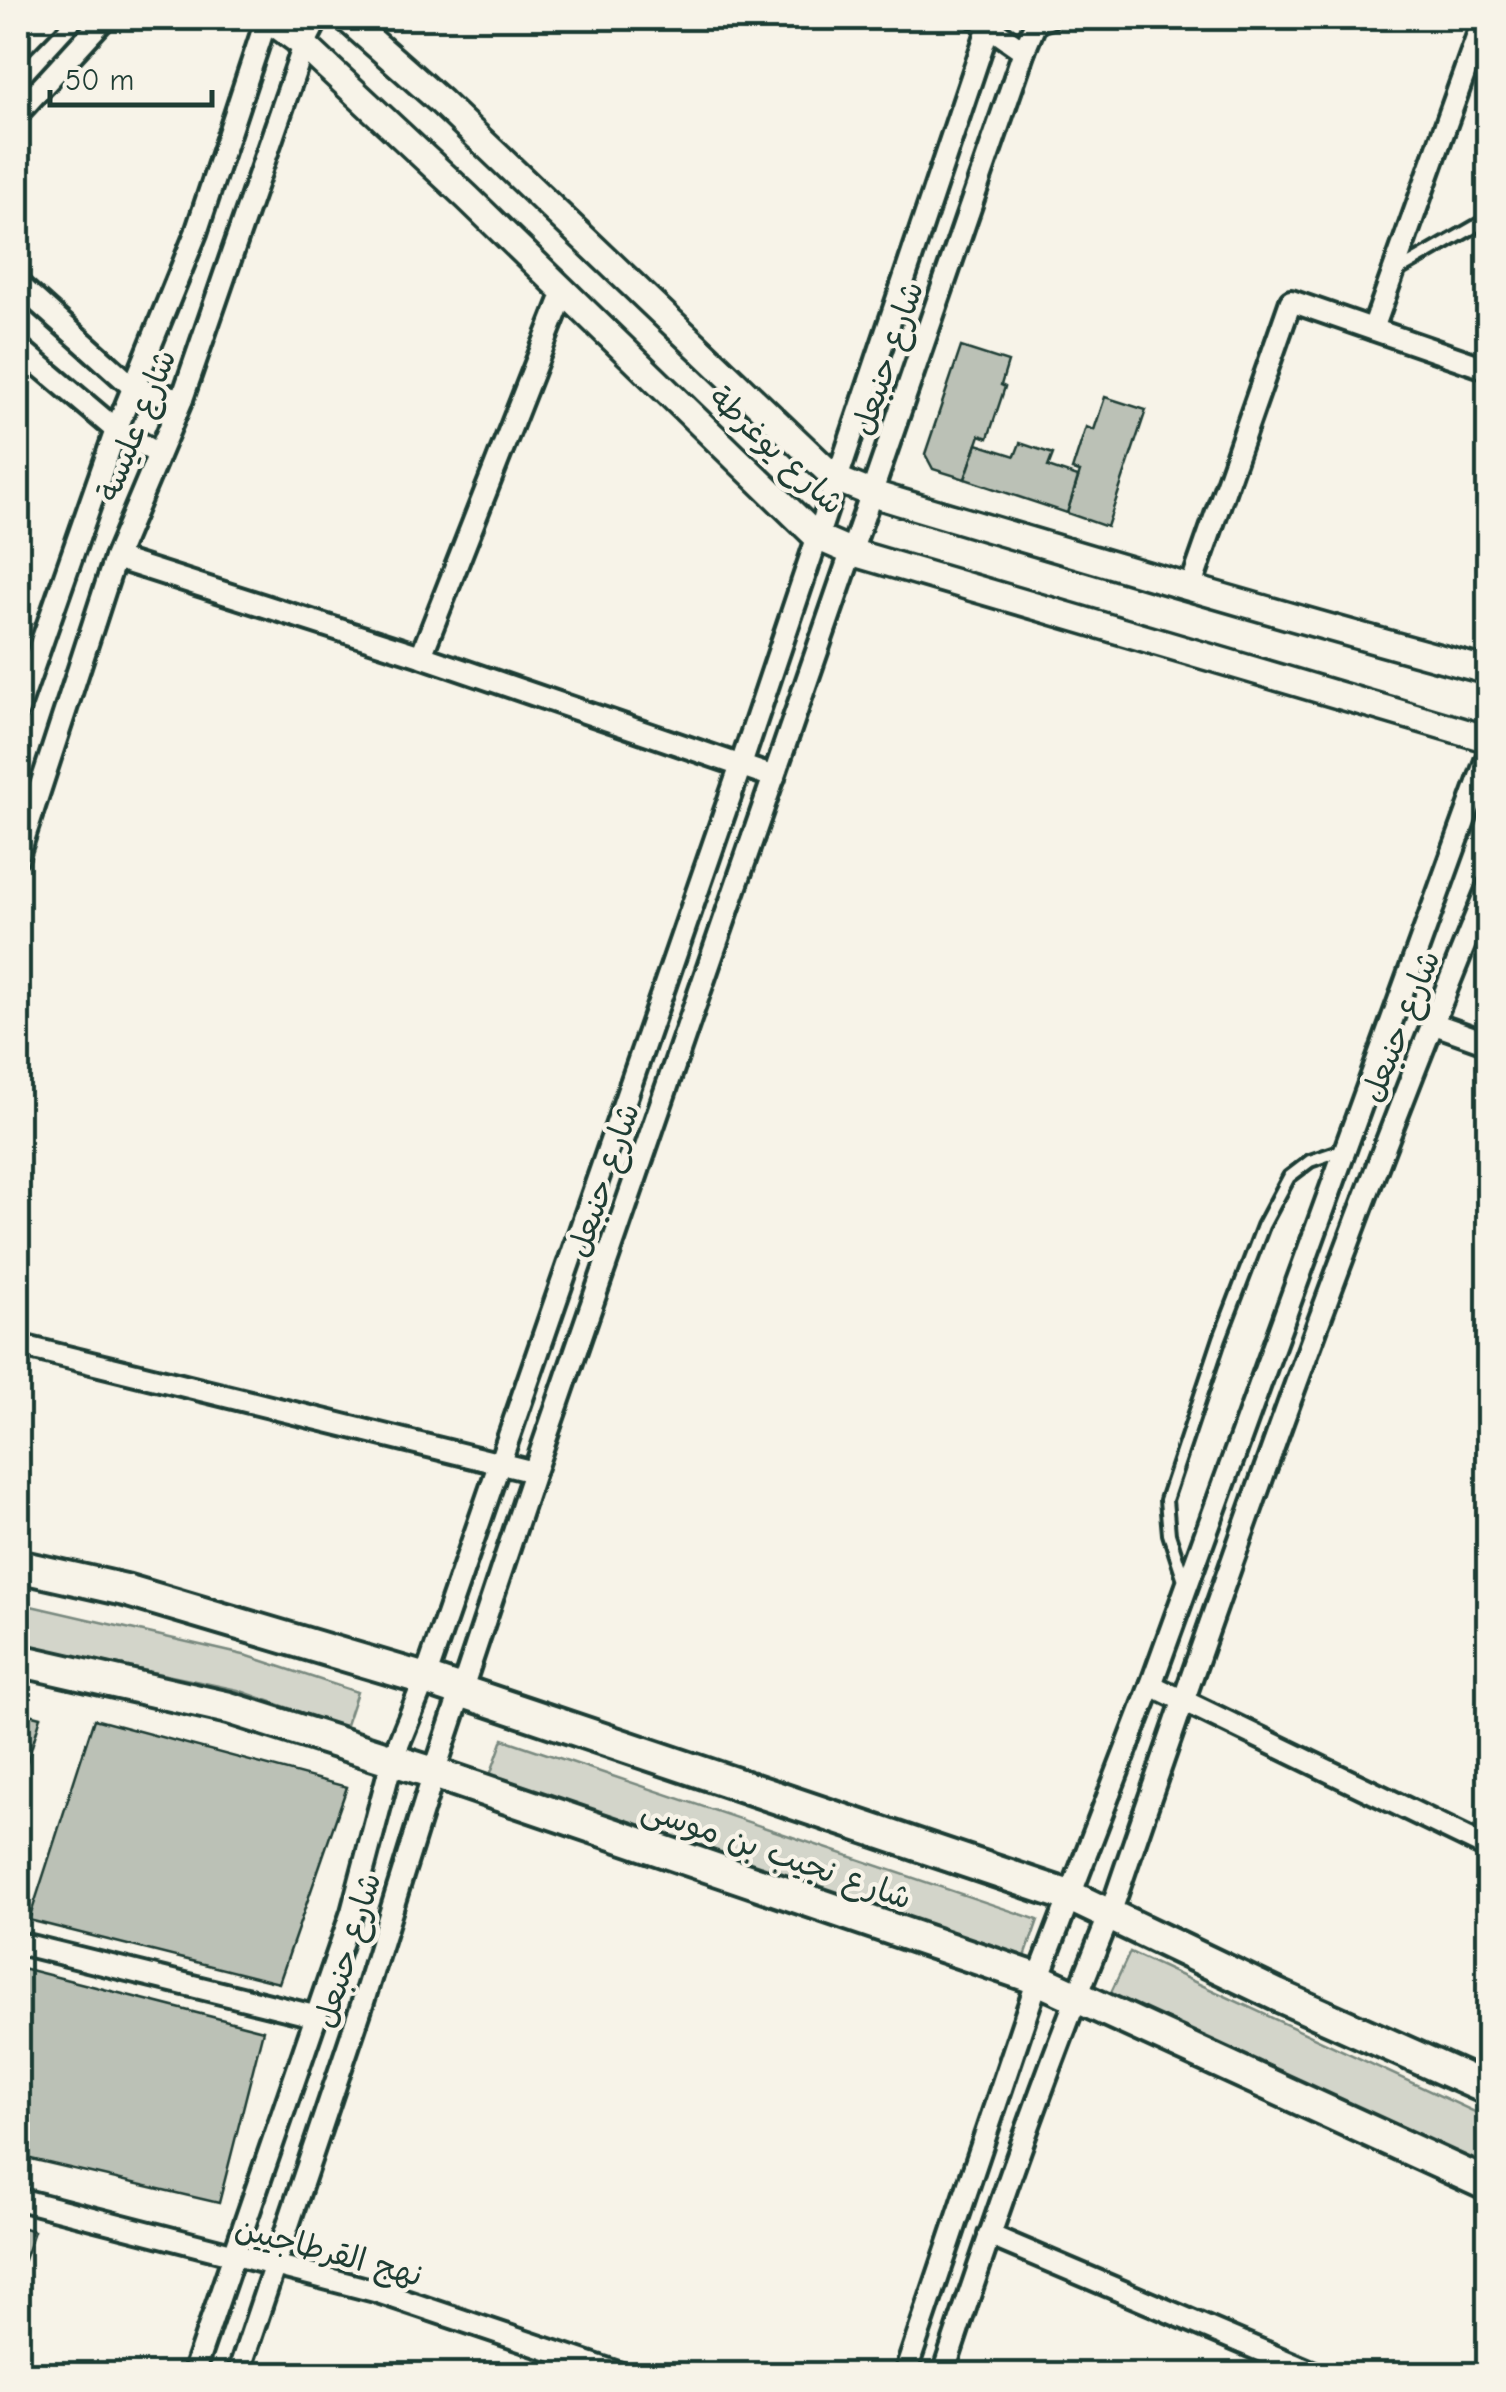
<svg xmlns="http://www.w3.org/2000/svg" width="1506" height="2392" viewBox="0 0 1506 2392" font-family="'Comic Neue','Playpen Sans Arabic',sans-serif">
	<style>
		.green { fill: #d3d5ca; stroke: #79897f; stroke-width: 2.5 }
		.building { fill: #bbc1b6; stroke: #1f3d34; stroke-width: 2.5 }
		.lines { fill: none; stroke-linecap: round; stroke-linejoin: round }
		.service-casing { stroke: #1f3d34; stroke-width: 18 }
		.minor-casing { stroke: #1f3d34; stroke-width: 28 }
		.tertiary-casing { stroke: #1f3d34; stroke-width: 32 }
		.secondary-casing { stroke: #1f3d34; stroke-width: 38 }
		.service { stroke: #f7f3e8; stroke-width: 10 }
		.minor { stroke: #f7f3e8; stroke-width: 20 }
		.tertiary { stroke: #f7f3e8; stroke-width: 25 }
		.secondary { stroke: #f7f3e8; stroke-width: 30 }
		.labels { text-anchor: middle; stroke-width: 9; stroke-linejoin: round; paint-order: stroke }
		.street-label { font-size: 32px; fill: #1f3d34; stroke: #f7f3e8 }
	</style>
	<rect width="100%" height="100%" fill="#f7f3e8"/>
	<filter id="ink" filterUnits="userSpaceOnUse"><feTurbulence type="fractalNoise" baseFrequency=".01" numOctaves="2"/><feDisplacementMap in="SourceGraphic" scale="20" xChannelSelector="R" yChannelSelector="G"/><feConvolveMatrix kernelMatrix="1 2 1 2 8 2 1 2 1" color-interpolation-filters="sRGB"/></filter>
	<g filter="url(#ink)">
		<!-- green -->
		<g class="green">
			<polygon points="18,1603 248,1656 357,1692 345,1728 238,1690 18,1644"/>
			<polygon points="503,1739 1038,1920 1024,1960 489,1778"/>
			<polygon points="1130,1952 1488,2118 1488,2175 1108,1999"/>
		</g>
		<!-- building -->
		<g class="building">
			<polygon points="961,347 1008,362 1001,385 1005,387 988,438 980,435 965,479 933,469 925,454"/>
			<polygon points="1105,397 1146,410 1107,527 1067,513 1080,472 1072,470 1086,427 1094,430"/>
			<polygon points="1020,443 1053,454 1048,467 1078,477 1067,513 965,479 977,444 1015,456"/>
			<polygon points="18,1711 41,1717 18,1792"/>
			<polygon points="94,1719 347,1787 279,1983 29,1920"/>
			<polygon points="18,1967 263,2030 219,2203 18,2156"/>
			<polygon points="18,2226 34,2231 24,2260 18,2258"/>
		</g>
		<g class="lines">
			<defs>
				<g id="service">
					<polyline points="1394,273 1488,219"/>
					<polyline points="1184,1580 1169,1534 1166,1500 1220,1338 1263,1226 1289,1177 1310,1161 1345,1149"/>
				</g>
				<g id="minor">
					<polyline points="977,18 1024,51"/>
					<polyline points="18,49 48,18"/>
					<polyline points="18,113 105,18"/>
					<polyline points="18,284 134,388 182,399"/>
					<polyline points="1373,329 1484,18"/>
					<polyline points="18,347 116,430 157,453"/>
					<polyline points="115,558 421,656 774,777"/>
					<polyline points="1191,586 1291,301 1488,369"/>
					<polyline points="421,656 564,292"/>
					<polyline points="18,710 116,430 196,233 267,18"/>
					<polyline points="18,856 115,558 182,399 304,45 318,18"/>
					<polyline points="1432,1023 1488,1043"/>
					<polyline points="18,1345 534,1472"/>
					<polyline points="1151,1685 1488,1848"/>
					<polyline points="18,1943 314,2016"/>
					<polyline points="18,2199 375,2291 621,2374"/>
					<polyline points="989,2235 1316,2374"/>
					<polyline points="193,2374 352,1912 392,1760 425,1679 500,1462 741,765 988,29 997,18"/>
					<polyline points="238,2374 361,2008 434,1773 534,1472 1024,51 1036,22 1048,18"/>
					<polyline points="905,2374 1038,1979 1151,1685 1488,755"/>
					<path d="M943 2374C994 2219 1048 2065 1110 1914 1228 1568 1349 1224 1488 887"/>
				</g>
				<g id="tertiary">
					<polyline points="267,18 304,45 468,198 817,537 854,553 1488,739"/>
					<path d="M346 18 441 102 836 479 873 494C1078 555 1282 616 1488 671"/>
				</g>
				<g id="secondary">
					<polyline points="18,1566 125,1590 425,1679 1072,1897 1277,1995 1488,2089"/>
					<polyline points="18,1660 229,1708 434,1773 1038,1979 1488,2185"/>
				</g>
			</defs>
			<!-- service casing -->
			<use href="#service" class="service-casing"/>
			<!-- minor casing -->
			<use href="#minor" class="minor-casing"/>
			<!-- tertiary casing -->
			<use href="#tertiary" class="tertiary-casing"/>
			<!-- secondary casing -->
			<use href="#secondary" class="secondary-casing"/>
			<!-- service -->
			<use href="#service" class="service"/>
			<!-- minor -->
			<use href="#minor" class="minor"/>
			<!-- tertiary -->
			<use href="#tertiary" class="tertiary"/>
			<!-- secondary -->
			<use href="#secondary" class="secondary"/>
		</g>
	</g>
	<g class="labels">
		<!-- street labels -->
		<g class="street-label">
			<text transform="translate(887 358) rotate(-71)" y="11">شارع حنبعل</text>
			<text transform="translate(136 425) rotate(-68)" y="11">شارع عليسة</text>
			<text transform="translate(777 450) rotate(43)" y="11">شارع يوغرطة</text>
			<text transform="translate(1400 1026) rotate(-68)" y="11">شارع حنبعل</text>
			<text transform="translate(603 1180) rotate(-71)" y="11">شارع حنبعل</text>
			<text transform="translate(777 1853) rotate(19)" y="11">شارع نجيب بن موسى</text>
			<text transform="translate(347 1950) rotate(-73)" y="11">شارع حنبعل</text>
			<text transform="translate(329 2251) rotate(15)" y="11">نهج القرطاجيين</text>
		</g>
	</g>
	<!-- margin -->
	<rect width="1506" height="2392" fill="none" stroke="#f7f3e8" stroke-width="60"/>
	<rect x="30" y="30" width="1446" height="2332" fill="none" stroke="#1f3d34" stroke-width="4" filter="url(#ink)"/>
	<!-- scale -->
	<path d="M50 90v15h162v-15" fill="none" stroke="#1f3d34" stroke-width="5"/>
	<text x="65" y="90" font-size="30" fill="#1f3d34" stroke="#f7f3e8" stroke-width="8" paint-order="stroke">50 m</text>
</svg>
